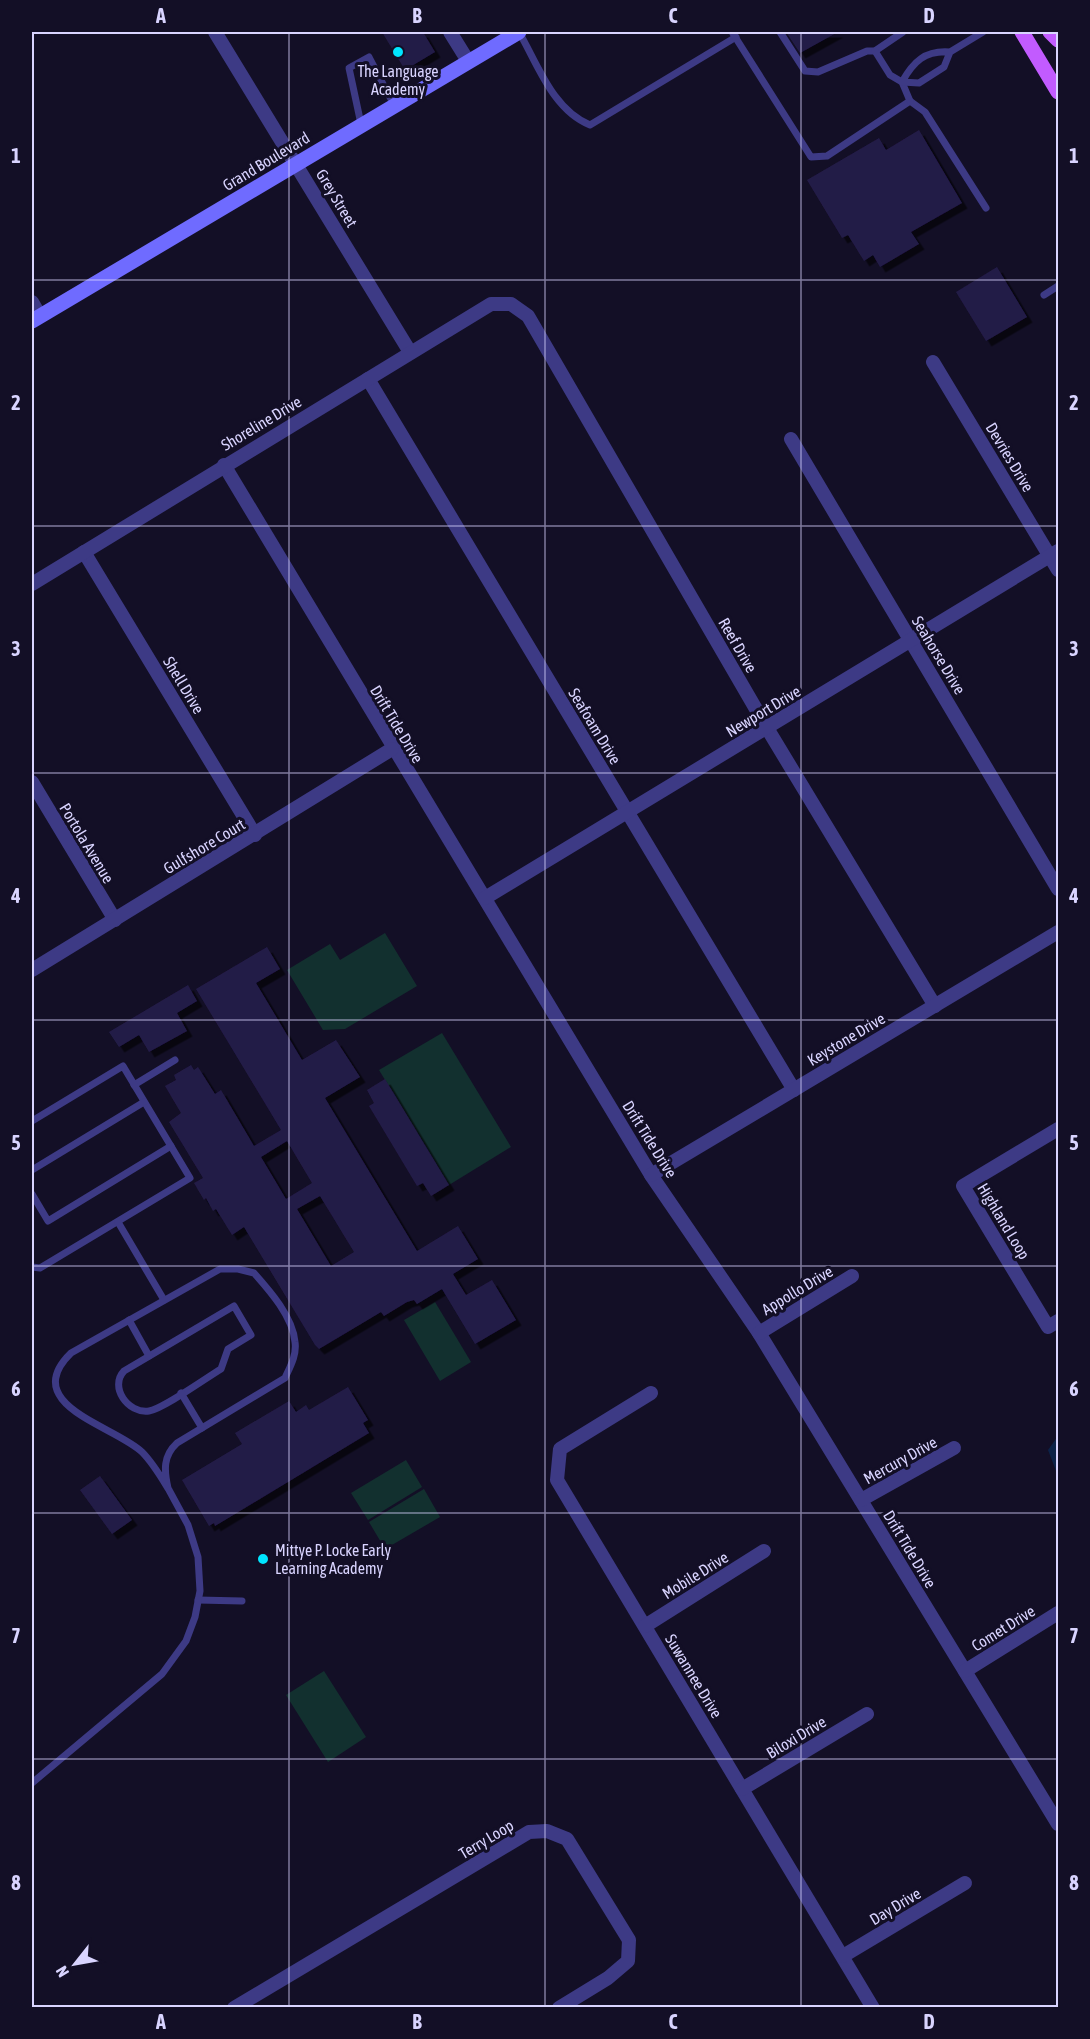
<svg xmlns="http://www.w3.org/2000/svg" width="1090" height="2039" viewBox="0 0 1090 2039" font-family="'Asap Condensed',sans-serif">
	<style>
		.green { fill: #12302f }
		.water { fill: #0c2248 }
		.building { fill: #241b47; fill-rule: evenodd; filter: url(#shadow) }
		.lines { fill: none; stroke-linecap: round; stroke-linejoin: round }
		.service { stroke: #3d3a85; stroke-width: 7 }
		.minor { stroke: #3d3a85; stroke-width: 14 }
		.secondary { stroke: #6f6bff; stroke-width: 15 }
		.primary { stroke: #c25bff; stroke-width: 15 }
		.grid { fill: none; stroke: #d9d4ff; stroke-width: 1.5; stroke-opacity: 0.55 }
		.poi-dot { fill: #00e5ff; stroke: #130f26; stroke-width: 2 }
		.labels { text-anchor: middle; stroke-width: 6; stroke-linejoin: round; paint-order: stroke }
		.poi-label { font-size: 16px; fill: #d9d4ff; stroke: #130f26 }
		.street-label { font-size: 16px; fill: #d9d4ff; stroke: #130f26 }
		.neatline { fill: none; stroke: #d9d4ff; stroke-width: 2 }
		.grid-label { font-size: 20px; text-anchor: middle; font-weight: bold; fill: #d9d4ff }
	</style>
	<defs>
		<filter id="shadow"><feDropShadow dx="5.5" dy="5.5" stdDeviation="0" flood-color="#0009"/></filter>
	</defs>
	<rect width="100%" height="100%" fill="#130f26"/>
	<!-- green -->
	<g class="green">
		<polygon points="385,933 417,986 345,1029 323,1030 287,970 330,944 340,960"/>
		<polygon points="442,1033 511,1147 449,1185 379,1070"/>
		<polygon points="435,1302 471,1362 440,1381 404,1320"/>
		<polygon points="406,1460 422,1487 368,1520 351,1493"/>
		<polygon points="424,1489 440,1517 385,1549 369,1522"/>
		<polygon points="324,1671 366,1737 328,1762 286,1695"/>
	</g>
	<!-- water -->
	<polygon class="water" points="1058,1436 1058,1476 1048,1450"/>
	<!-- building -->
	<g class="building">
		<polygon points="382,32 423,32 435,52 405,70"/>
		<polygon points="786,32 838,32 800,53"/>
		<polygon points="919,130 962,203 911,232 919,244 880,267 873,255 864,261 848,235 842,238 807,180 879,138 886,150"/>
		<polygon points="997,267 1027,317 986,341 956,292"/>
		<path d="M267 947 280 969 256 983 302 1060 336 1040 360 1077 325 1098 417 1251 458 1226 478 1259 453 1274 466 1295 492 1280 516 1320 475 1344 442 1289 417 1304 414 1300 407 1302 384 1316 381 1312 319 1349 315 1345 244 1227 232 1235 216 1209 213 1211 206 1198 204 1200 194 1183 203 1178 169 1122 181 1113 165 1086 176 1080 174 1075 191 1065 194 1070 198 1067 215 1094 221 1090 254 1146 281 1130 196 989ZM287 1141 312 1183 286 1199 261 1157ZM320 1196 354 1252 331 1266 297 1209Z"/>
		<polygon points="188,985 197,1001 177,1013 187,1031 149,1052 139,1035 119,1047 109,1032"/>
		<polygon points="385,1079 449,1185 431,1196 423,1183 417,1186 369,1106 374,1103 367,1090"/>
		<polygon points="348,1387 368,1420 363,1423 369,1433 215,1526 214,1523 209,1526 182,1480 242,1444 235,1433 289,1401 296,1412 306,1405 309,1410"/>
		<polygon points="100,1476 132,1520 112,1534 80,1490"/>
	</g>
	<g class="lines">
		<!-- service -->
		<g class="service">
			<path d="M519 32C538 65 553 110 590 125L736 37"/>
			<polyline points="732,32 811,157 827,156 910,101 925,112 986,208"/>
			<polyline points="780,32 805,71 818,72 867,51 875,51 903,32"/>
			<polyline points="875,51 890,75 902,82 910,101"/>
			<path d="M950 52C925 50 913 62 902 82L919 83 944 67 950 52 983 32"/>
			<polyline points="361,124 349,68 369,57 394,105"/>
			<polyline points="1044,295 1058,286"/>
			<polyline points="134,1085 175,1060"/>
			<polyline points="32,1121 123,1066 190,1178 40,1268 32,1267"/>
			<polyline points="32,1170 144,1102"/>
			<polyline points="32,1194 48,1221 171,1146"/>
			<polyline points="118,1222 164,1300"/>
			<path d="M234 1306 251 1335 228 1349 221 1369C206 1378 163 1409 149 1411 128 1414 109 1387 124 1371Z"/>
			<polyline points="129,1320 149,1356"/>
			<polyline points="181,1393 202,1428"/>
			<polyline points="198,1600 242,1601"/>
			<path d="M32 1783 162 1674 186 1641 195 1617 200 1591 198 1557 188 1525 169 1490 168 1488C164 1470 163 1456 177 1443L285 1378C290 1367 297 1355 295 1342 293 1317 270 1291 254 1273L238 1269H220L71 1353C18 1405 115 1426 142 1452 153 1463 161 1477 169 1490"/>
		</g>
		<!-- minor -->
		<g class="minor">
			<polyline points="215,32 410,352"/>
			<polyline points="450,32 468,61"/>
			<polyline points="32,302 40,316"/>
			<polyline points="933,362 1058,570"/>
			<polyline points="368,379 794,1090"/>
			<polyline points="791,439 1058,889"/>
			<polyline points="224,465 651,1175 759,1333 1058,1824"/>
			<polyline points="84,552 255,835"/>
			<polyline points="32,584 491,304 511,304 528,316 767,728 935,1006"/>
			<polyline points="32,782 115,920"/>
			<polyline points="485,898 1058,551"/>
			<polyline points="32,970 392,749"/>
			<polyline points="1058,1129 963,1186 1048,1327 1058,1321"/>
			<polyline points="651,1175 1058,932"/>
			<polyline points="759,1333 852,1276"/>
			<polyline points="651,1393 560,1449 557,1480 873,2008"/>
			<polyline points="861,1500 954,1448"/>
			<polyline points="645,1626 764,1551"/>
			<polyline points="965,1671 1058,1613"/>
			<polyline points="742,1789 867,1714"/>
			<polyline points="843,1956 965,1883"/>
			<polyline points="234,2008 529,1832 547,1831 567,1839 629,1940 628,1961 608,1978 559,2008"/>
		</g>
		<!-- secondary -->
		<polyline class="secondary" points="32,321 519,32"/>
		<!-- primary -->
		<g class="primary">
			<polyline points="1022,32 1058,92"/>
			<polyline points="1050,32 1058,40"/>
		</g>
	</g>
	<!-- grid -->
	<path class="grid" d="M289 32V2008M545 32V2008M801 32V2008M32 280H1058M32 526H1058M32 773H1058M32 1020H1058M32 1266H1058M32 1513H1058M32 1759H1058"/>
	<!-- markers -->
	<g class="poi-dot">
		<circle cx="398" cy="52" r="6"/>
		<circle cx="263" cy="1559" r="6"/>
	</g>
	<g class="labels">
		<!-- poi labels -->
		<g class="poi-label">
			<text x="398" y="77">The Language<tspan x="398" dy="18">Academy</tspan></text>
			<text x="275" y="1556" text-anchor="start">Mittye P. Locke Early<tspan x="275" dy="18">Learning Academy</tspan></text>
		</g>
		<!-- street labels -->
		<g class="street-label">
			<text transform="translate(266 161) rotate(-31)" y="6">Grand Boulevard</text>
			<text transform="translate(337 198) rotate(59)" y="6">Grey Street</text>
			<text transform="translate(261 423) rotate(-31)" y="6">Shoreline Drive</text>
			<text transform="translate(1010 457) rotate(59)" y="6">Devries Drive</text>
			<text transform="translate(738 645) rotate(60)" y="6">Reef Drive</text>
			<text transform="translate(939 655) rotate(59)" y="6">Seahorse Drive</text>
			<text transform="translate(184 685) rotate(59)" y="6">Shell Drive</text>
			<text transform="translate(763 711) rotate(-31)" y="6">Newport Drive</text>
			<text transform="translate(397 724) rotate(59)" y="6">Drift Tide Drive</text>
			<text transform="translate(595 726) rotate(59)" y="6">Seafoam Drive</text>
			<text transform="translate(87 843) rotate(59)" y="6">Portola Avenue</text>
			<text transform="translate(204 846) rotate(-31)" y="6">Gulfshore Court</text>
			<text transform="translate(846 1039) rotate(-31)" y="6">Keystone Drive</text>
			<text transform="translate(650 1139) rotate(58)" y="6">Drift Tide Drive</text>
			<text transform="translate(1004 1221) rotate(59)" y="6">Highland Loop</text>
			<text transform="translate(797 1290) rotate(-31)" y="6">Appollo Drive</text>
			<text transform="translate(900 1460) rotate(-29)" y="6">Mercury Drive</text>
			<text transform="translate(910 1549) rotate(59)" y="6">Drift Tide Drive</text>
			<text transform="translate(695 1575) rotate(-32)" y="6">Mobile Drive</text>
			<text transform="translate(1003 1628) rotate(-32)" y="6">Comet Drive</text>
			<text transform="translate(694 1676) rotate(59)" y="6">Suwannee Drive</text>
			<text transform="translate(796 1737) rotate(-31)" y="6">Biloxi Drive</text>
			<text transform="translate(486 1839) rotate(-31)" y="6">Terry Loop</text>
			<text transform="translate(895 1906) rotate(-31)" y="6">Day Drive</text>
		</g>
	</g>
	<!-- border -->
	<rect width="1090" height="2039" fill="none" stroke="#130f26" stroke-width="66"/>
	<!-- north arrow -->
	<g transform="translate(75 1964) rotate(239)" stroke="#130f26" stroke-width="4.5" paint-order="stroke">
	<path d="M0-4.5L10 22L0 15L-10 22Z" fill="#d9d4ff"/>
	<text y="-9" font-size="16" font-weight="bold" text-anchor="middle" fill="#d9d4ff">N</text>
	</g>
	<rect x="33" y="33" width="1024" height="1973" class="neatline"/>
	<g class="grid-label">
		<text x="161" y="23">A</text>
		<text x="417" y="23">B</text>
		<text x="673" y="23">C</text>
		<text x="929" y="23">D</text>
		<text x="16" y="163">1</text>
		<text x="1074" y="163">1</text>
		<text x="16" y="410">2</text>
		<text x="1074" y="410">2</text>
		<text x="16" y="656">3</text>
		<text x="1074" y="656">3</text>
		<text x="16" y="903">4</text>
		<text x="1074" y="903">4</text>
		<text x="16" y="1150">5</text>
		<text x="1074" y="1150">5</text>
		<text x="16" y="1396">6</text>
		<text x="1074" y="1396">6</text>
		<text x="16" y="1643">7</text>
		<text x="1074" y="1643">7</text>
		<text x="16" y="1890">8</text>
		<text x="1074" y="1890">8</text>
		<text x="161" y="2029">A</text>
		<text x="417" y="2029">B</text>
		<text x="673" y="2029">C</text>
		<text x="929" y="2029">D</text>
	</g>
</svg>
